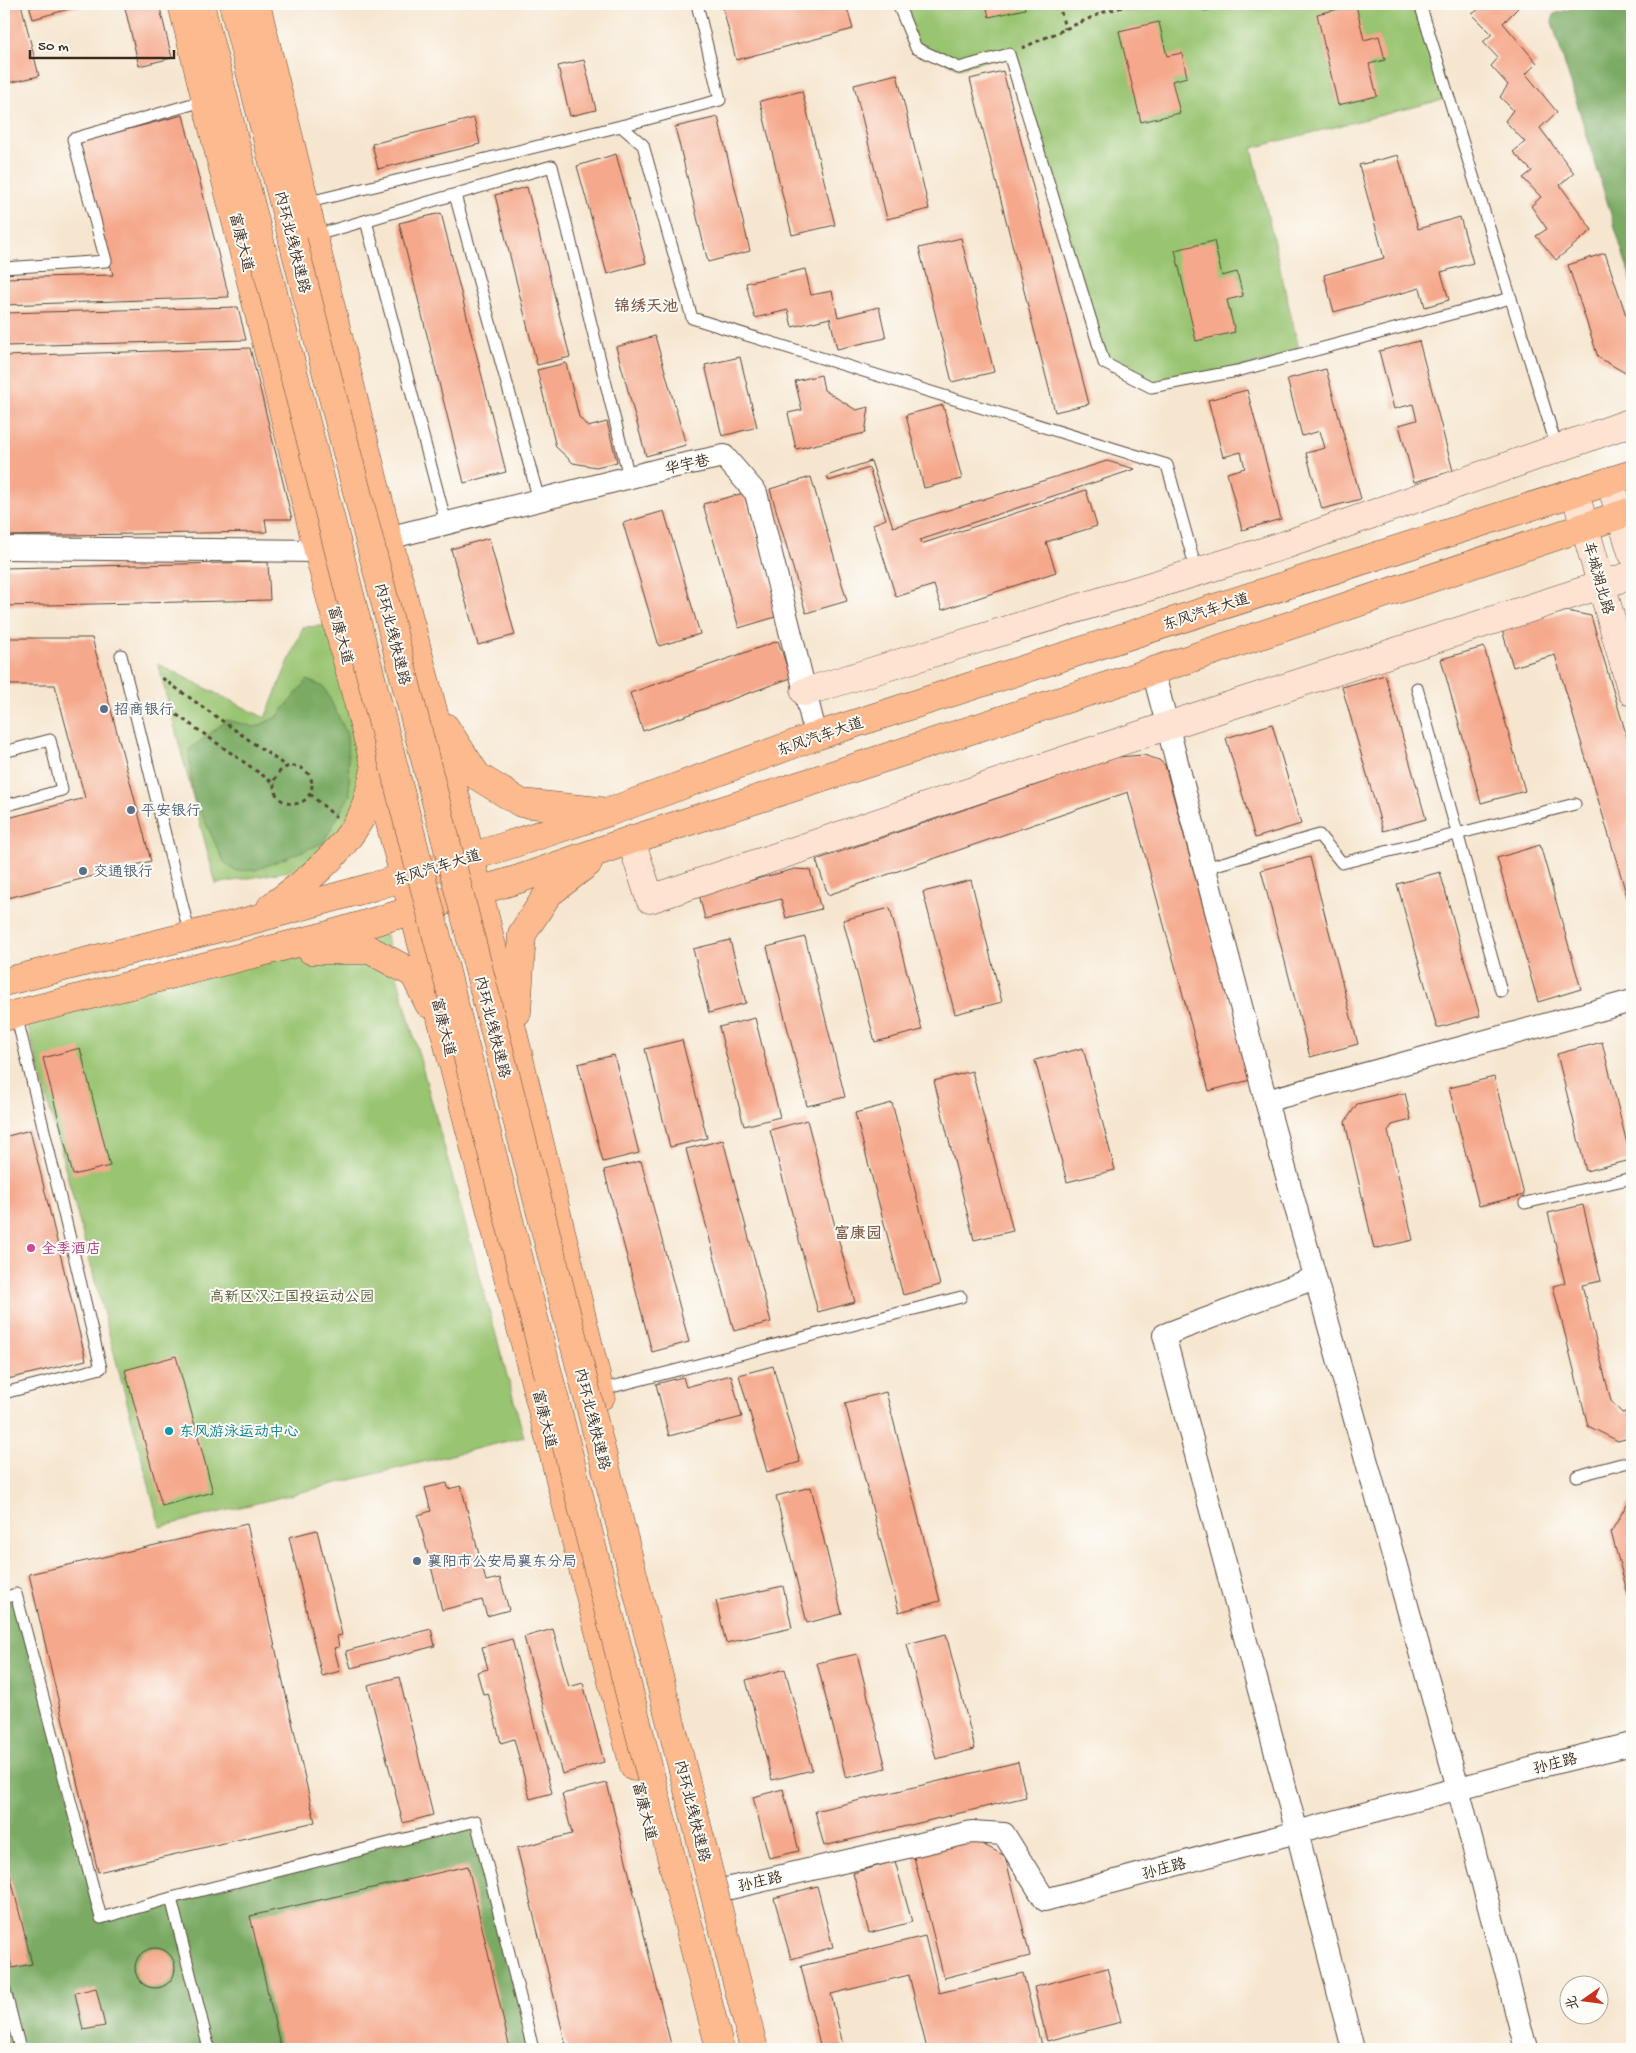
<svg xmlns="http://www.w3.org/2000/svg" width="1636" height="2053" viewBox="0 0 1636 2053" font-family="'Gochi Hand','LXGW WenKai TC',sans-serif">
	<style>
		.green { fill: #99c471; stroke: #6a7748 }
		.forest { fill: #7aaa63; stroke: #5a6a40 }
		.building { fill: #f5a88b }
		.lines { fill: none; stroke-linecap: round; stroke-linejoin: round }
		.lane-casing { stroke: #574639; stroke-width: 13 }
		.street-casing { stroke: #574639; stroke-width: 24 }
		.secondary-casing { stroke: #574639; stroke-width: 29 }
		.primary-casing { stroke: #574639; stroke-width: 29 }
		.highway-casing { stroke: #574639; stroke-width: 29 }
		.path { stroke: #574639; stroke-width: 3; stroke-dasharray: 4 4; stroke-linecap: butt }
		.lane { stroke: #fff; stroke-width: 11 }
		.street { stroke: #fff; stroke-width: 22 }
		.secondary { stroke: #fee3d2; stroke-width: 28 }
		.primary { stroke: #fcba8e; stroke-width: 28 }
		.highway { stroke: #fcba8e; stroke-width: 28 }
		.highway-bridge-casing { stroke: #574639; stroke-width: 29; stroke-linecap: butt }
		.highway-bridge { stroke: #fcba8e; stroke-width: 28 }
		.service-dot { fill: #5c6f8a; stroke: #fdfcf7; stroke-width: 2 }
		.hotel-dot { fill: #d1479c; stroke: #fdfcf7; stroke-width: 2 }
		.culture-dot { fill: #0f9aa8; stroke: #fdfcf7; stroke-width: 2 }
		.labels { text-anchor: middle; stroke-width: 4; stroke-linejoin: round; paint-order: stroke }
		.street-label { font-size: 15px; fill: #3b2a1e; stroke: #fdfcf7 }
		.service-label { font-size: 15px; fill: #4e5e75; stroke: #fdfcf7; text-anchor: start }
		.hotel-label { font-size: 15px; fill: #b23c85; stroke: #fdfcf7; text-anchor: start }
		.park-label { font-size: 15px; fill: #575837; stroke: #fdfcf7 }
		.culture-label { font-size: 15px; fill: #0d838f; stroke: #fdfcf7; text-anchor: start }
		.neighbourhood-label { font-size: 16px; font-weight: bold; fill: #7c5644; stroke: #fdfcf7 }
	</style>
	<rect width="100%" height="100%" fill="#fdfcf7"/>
	<filter id="ink" filterUnits="userSpaceOnUse"><feTurbulence type="fractalNoise" baseFrequency=".02" numOctaves="2"/><feDisplacementMap in="SourceGraphic" scale="10" xChannelSelector="R" yChannelSelector="G"/><feConvolveMatrix kernelMatrix="1 2 1 2 8 2 1 2 1" color-interpolation-filters="sRGB"/></filter>
	<filter id="wash" filterUnits="userSpaceOnUse"><feTurbulence type="fractalNoise" baseFrequency=".0096" numOctaves="4" result="noise"/><feDisplacementMap in="SourceGraphic" scale="20" xChannelSelector="R" yChannelSelector="G"/><feGaussianBlur stdDeviation="1.12" result="paint"/><feColorMatrix in="noise" values="0 0 0 0 0 0 0 0 0 0 0 0 0 0 0 0 0 1.4 0 .05"/><feComposite in="paint" operator="in"/></filter>
	<g filter="url(#wash)">
		<rect width="100%" height="100%" fill="#f6e6d0"/>
		<!-- green -->
		<g class="green">
			<polygon points="898,4 1420,4 1449,98 1252,148 1300,354 1151,387 1104,363 1009,54 959,68 916,48"/>
			<polygon points="338,625 371,751 353,813 325,853 289,871 216,884 158,664 265,718 303,627"/>
			<polygon points="382,921 524,1437 160,1527 24,1012"/>
		</g>
		<!-- forest -->
		<g class="forest">
			<polygon points="1586,4 1632,4 1632,283 1552,22 1554,14"/>
			<polygon points="307,680 324,687 347,734 350,795 323,843 256,870 235,871 224,862 192,794 189,750 227,720 255,727 277,717"/>
			<polygon points="16,1594 101,1918 476,1821 533,2049 4,2049 4,1598"/>
		</g>
		<g id="blocks">
			<!-- building -->
			<g class="building">
				<polygon points="21,4 39,76 8,83 4,67 4,8"/>
				<polygon points="29,4 87,4 33,19"/>
				<polygon points="124,4 159,4 172,58 139,66"/>
				<polygon points="318,4 341,4 341,5 319,9"/>
				<polygon points="722,4 846,4 853,29 736,60"/>
				<polygon points="986,4 1024,4 1025,9 989,17"/>
				<polygon points="1202,4 1234,4 1234,5 1204,11"/>
				<polygon points="1479,4 1518,4 1520,6 1503,23 1537,63 1526,74 1557,112 1540,128 1574,173 1560,185 1592,230 1556,260 1536,236 1547,229 1531,206 1541,197 1523,178 1532,171 1513,152 1525,142 1505,121 1513,110 1500,97 1508,85 1491,66 1498,58 1483,42 1492,34 1472,14 1482,7"/>
				<polygon points="1356,5 1364,40 1379,36 1385,60 1369,64 1377,96 1338,105 1317,14"/>
				<polygon points="1159,22 1167,56 1182,53 1187,77 1172,81 1180,113 1141,122 1119,31"/>
				<polygon points="584,60 596,110 570,116 558,66"/>
				<polygon points="1003,71 1089,404 1055,412 970,79"/>
				<polygon points="897,74 929,209 887,219 854,85"/>
				<polygon points="802,91 835,225 792,235 760,101"/>
				<polygon points="183,115 229,297 4,305 4,278 113,275 79,142"/>
				<polygon points="718,117 750,251 708,262 675,127"/>
				<polygon points="474,118 480,144 378,169 372,144"/>
				<polygon points="616,154 646,263 607,274 577,166"/>
				<polygon points="1398,155 1418,229 1460,217 1473,263 1441,272 1449,300 1425,307 1420,288 1334,312 1324,275 1384,258 1359,165"/>
				<polygon points="527,187 570,357 537,365 495,195"/>
				<polygon points="441,213 506,472 464,483 399,223"/>
				<polygon points="961,238 994,372 952,382 919,248"/>
				<polygon points="1214,241 1222,276 1237,272 1243,296 1227,300 1235,332 1196,341 1175,250"/>
				<polygon points="1605,253 1626,315 1632,317 1632,377 1598,357 1568,265"/>
				<polygon points="805,269 811,295 832,291 838,317 879,307 886,338 837,349 830,318 792,327 788,310 755,318 746,283"/>
				<polygon points="238,307 246,340 4,346 4,313"/>
				<polygon points="655,336 686,445 646,456 616,347"/>
				<polygon points="1419,341 1453,471 1414,482 1399,425 1417,420 1413,404 1394,409 1379,351"/>
				<polygon points="250,348 292,519 265,519 267,532 4,536 4,356"/>
				<polygon points="740,357 757,427 722,436 705,365"/>
				<polygon points="566,363 579,417 588,427 607,422 617,462 596,467 573,463 556,447 537,370"/>
				<polygon points="1326,369 1361,499 1322,509 1306,453 1325,448 1320,431 1302,436 1287,379"/>
				<polygon points="821,375 824,390 856,410 869,407 865,433 796,449 788,413 802,410 795,381"/>
				<polygon points="1247,390 1281,519 1242,530 1227,473 1245,468 1241,452 1223,457 1208,400"/>
				<polygon points="943,405 962,479 924,488 906,415"/>
				<polygon points="871,461 893,527 1107,461 1135,469 920,540 921,544 1086,490 1097,526 1046,542 1056,572 942,610 934,585 896,597 873,524 886,519 869,468 829,481 827,476"/>
				<polygon points="811,477 847,601 806,613 770,489"/>
				<polygon points="744,493 779,616 739,628 703,504"/>
				<polygon points="664,511 700,634 659,646 623,523"/>
				<polygon points="489,538 515,635 478,645 451,549"/>
				<polygon points="268,562 270,600 4,606 4,568"/>
				<polygon points="1567,611 1591,616 1632,754 1632,913 1555,655 1513,667 1502,630"/>
				<polygon points="4,638 92,638 151,861 4,899 4,819 85,798 55,685 4,685"/>
				<polygon points="778,641 791,678 643,731 630,693"/>
				<polygon points="1484,647 1525,791 1481,803 1441,659"/>
				<polygon points="1385,675 1426,819 1383,831 1342,687"/>
				<polygon points="1272,724 1301,824 1255,838 1226,738"/>
				<polygon points="1144,755 1159,760 1165,765 1250,1080 1209,1091 1128,792 828,895 816,860 1118,757"/>
				<polygon points="1540,845 1581,989 1538,1002 1497,858"/>
				<polygon points="1310,857 1358,1044 1310,1057 1261,870"/>
				<polygon points="795,869 810,870 821,909 786,918 781,899 705,919 699,894"/>
				<polygon points="1440,872 1480,1016 1437,1028 1397,884"/>
				<polygon points="971,880 1002,1002 955,1014 923,892"/>
				<polygon points="890,908 922,1030 875,1042 843,920"/>
				<polygon points="805,937 845,1097 807,1106 767,947"/>
				<polygon points="730,940 746,1003 709,1013 693,949"/>
				<polygon points="755,1018 780,1117 744,1126 719,1027"/>
				<polygon points="682,1040 707,1138 670,1147 645,1049"/>
				<polygon points="1602,1042 1631,1160 1586,1171 1557,1054"/>
				<polygon points="80,1048 110,1166 73,1175 43,1058"/>
				<polygon points="1083,1048 1115,1170 1067,1182 1035,1060"/>
				<polygon points="614,1055 639,1153 603,1162 578,1064"/>
				<polygon points="972,1071 1013,1231 974,1240 934,1081"/>
				<polygon points="1494,1077 1524,1195 1479,1206 1449,1088"/>
				<polygon points="1405,1093 1411,1120 1392,1125 1388,1131 1413,1240 1374,1249 1345,1122 1357,1104"/>
				<polygon points="892,1103 940,1285 903,1295 855,1113"/>
				<polygon points="807,1120 855,1302 818,1312 770,1130"/>
				<polygon points="30,1130 86,1360 4,1380 4,1137"/>
				<polygon points="723,1140 771,1322 734,1331 686,1149"/>
				<polygon points="641,1161 689,1342 652,1352 604,1170"/>
				<polygon points="1583,1205 1601,1281 1582,1285 1611,1401 1622,1413 1632,1410 1632,1437 1618,1441 1588,1426 1553,1286 1565,1283 1548,1213"/>
				<polygon points="176,1356 213,1492 162,1506 125,1370"/>
				<polygon points="773,1366 800,1462 767,1472 739,1375"/>
				<polygon points="731,1375 742,1417 669,1436 656,1384 683,1377 686,1387"/>
				<polygon points="886,1392 940,1601 899,1612 845,1403"/>
				<polygon points="447,1483 448,1489 461,1486 486,1581 500,1578 509,1610 487,1616 482,1600 442,1610 418,1515 431,1511 425,1488"/>
				<polygon points="811,1487 842,1614 807,1623 776,1496"/>
				<polygon points="1632,1502 1632,1609 1611,1532 1627,1504"/>
				<polygon points="247,1524 315,1822 98,1872 29,1574"/>
				<polygon points="317,1530 342,1635 337,1636 339,1647 334,1648 340,1671 322,1676 289,1537"/>
				<polygon points="783,1586 792,1628 726,1643 716,1601"/>
				<polygon points="431,1629 435,1646 351,1668 346,1651"/>
				<polygon points="553,1629 569,1687 583,1683 604,1762 562,1774 524,1637"/>
				<polygon points="946,1634 975,1749 936,1759 907,1644"/>
				<polygon points="512,1639 552,1793 530,1799 514,1739 501,1743 488,1693 483,1694 477,1672 488,1669 482,1647"/>
				<polygon points="857,1654 886,1768 846,1778 817,1663"/>
				<polygon points="785,1669 812,1770 772,1780 746,1680"/>
				<polygon points="399,1677 433,1815 403,1823 368,1685"/>
				<polygon points="1018,1762 1026,1797 824,1846 815,1811"/>
				<polygon points="607,1783 672,2049 567,2049 517,1848 572,1834 562,1794"/>
				<polygon points="783,1789 799,1851 769,1858 753,1797"/>
				<polygon points="973,1839 1005,1856 1030,1956 944,1978 913,1853"/>
				<polygon points="4,1850 32,1964 12,1968 4,1934"/>
				<polygon points="895,1861 912,1922 869,1933 853,1873"/>
				<polygon points="468,1866 510,2049 281,2049 250,1916"/>
				<polygon points="817,1886 833,1947 791,1959 774,1898"/>
				<polygon points="925,1936 939,1993 1023,1973 1042,2049 927,2049 909,1975 831,1994 844,2049 821,2049 801,1966"/>
				<circle cx="155" cy="1968" r="20"/>
				<polygon points="1107,1968 1121,2022 1047,2041 1034,1987"/>
				<polygon points="96,1988 105,2026 83,2030 75,1993"/>
			</g>
		</g>
	</g>
	<g filter="url(#ink)">
		<use href="#blocks" fill-opacity="0" stroke="#574639" stroke-width="1"/>
		<g class="lines">
			<defs>
				<g id="lane">
					<polyline points="898,4 916,48 959,68 1009,54 1104,363 1151,387 1237,371 1511,298"/>
					<polyline points="1420,4 1557,448"/>
					<polyline points="621,126 643,145 692,318 1167,465 1197,573"/>
					<polyline points="455,195 539,500"/>
					<polyline points="305,203 621,126 720,100 697,4"/>
					<polyline points="366,221 446,523"/>
					<polyline points="313,236 552,166 629,477"/>
					<polyline points="4,268 106,261 73,139 206,100"/>
					<polyline points="121,655 190,936"/>
					<polyline points="1417,688 1501,991"/>
					<polyline points="4,752 50,740 62,790 4,806"/>
					<polyline points="1205,868 1319,835 1342,863 1575,804"/>
					<polyline points="1525,1203 1632,1178"/>
					<polyline points="600,1390 961,1297"/>
					<polyline points="4,1393 101,1368 16,1014"/>
					<polyline points="1577,1476 1632,1461"/>
					<polyline points="4,1598 16,1594 101,1918 171,1898 209,2049"/>
					<polyline points="171,1898 476,1821 533,2049"/>
					<polyline points="4,1986 20,2049"/>
				</g>
				<g id="street">
					<polyline points="388,538 662,469 724,456 756,493 816,736"/>
					<polyline points="4,548 318,551"/>
					<polyline points="1153,671 1266,1101 1632,1001"/>
					<polyline points="1266,1101 1458,1788 1526,2049"/>
					<polyline points="1315,1278 1164,1335 1297,1832 1353,2049"/>
					<polyline points="726,1889 972,1832 1004,1834 1045,1900 1541,1766 1632,1744"/>
				</g>
				<g id="secondary">
					<polyline points="1610,481 1632,553"/>
					<polyline points="1575,493 1632,692"/>
					<polyline points="805,692 1285,545 1632,422"/>
					<polyline points="631,840 650,899 1167,726 1632,575"/>
				</g>
				<g id="primary">
					<polyline points="182,4 318,551 427,963 634,1767"/>
					<polyline points="256,4 388,538 459,810 601,1396"/>
					<polyline points="445,727 477,776 521,803 600,811"/>
					<path d="M271 907C305 883 339 856 360 819 368 806 371 782 376 767"/>
					<polyline points="311,950 370,950 414,974 429,1004"/>
					<polyline points="4,982 248,921 372,887 506,846 609,812 816,736 1632,474"/>
					<polyline points="517,1012 522,934 548,894 588,863"/>
					<polyline points="4,1017 329,935 519,879 631,840 1153,671 1632,511"/>
				</g>
				<g id="highway">
					<polyline points="200,4 263,253"/>
					<polyline points="233,4 293,241"/>
				</g>
			</defs>
			<!-- lane casing -->
			<use href="#lane" class="lane-casing"/>
			<!-- street casing -->
			<use href="#street" class="street-casing"/>
			<!-- secondary casing -->
			<use href="#secondary" class="secondary-casing"/>
			<!-- primary casing -->
			<use href="#primary" class="primary-casing"/>
			<!-- highway casing -->
			<use href="#highway" class="highway-casing"/>
			<!-- path -->
			<g class="path">
				<polyline points="1059,4 1065,29"/>
				<polyline points="1022,48 1104,12 1135,4"/>
				<polyline points="162,678 287,767"/>
				<polyline points="170,710 275,784"/>
				<circle cx="293" cy="785" r="19"/>
				<polyline points="310,794 336,817"/>
			</g>
			<!-- lane -->
			<use href="#lane" class="lane"/>
			<!-- street -->
			<use href="#street" class="street"/>
			<!-- secondary -->
			<use href="#secondary" class="secondary"/>
			<!-- primary -->
			<use href="#primary" class="primary"/>
			<!-- highway -->
			<use href="#highway" class="highway"/>
			<defs>
				<g id="highway-bridge">
					<polyline points="293,241 754,2049"/>
					<polyline points="263,253 720,2049"/>
				</g>
			</defs>
			<!-- highway-bridge casing -->
			<use href="#highway-bridge" class="highway-bridge-casing"/>
			<!-- highway-bridge -->
			<use href="#highway-bridge" class="highway-bridge"/>
		</g>
	</g>
	<!-- markers -->
	<g class="service-dot">
		<circle cx="104" cy="709" r="5"/>
		<circle cx="131" cy="810" r="5"/>
		<circle cx="83" cy="871" r="5"/>
		<circle cx="417" cy="1561" r="5"/>
	</g>
	<circle class="hotel-dot" cx="31" cy="1248" r="5"/>
	<circle class="culture-dot" cx="169" cy="1431" r="5"/>
	<g class="labels">
		<!-- street labels -->
		<g class="street-label">
			<text transform="translate(242 242) rotate(76)" y="5">富康大道</text>
			<text transform="translate(293 242) rotate(76)" y="5">内环北线快速路</text>
			<text transform="translate(687 464) rotate(-12)" y="5">华宇巷</text>
			<text transform="translate(1599 578) rotate(74)" y="5">车城湖北路</text>
			<text transform="translate(1206 611) rotate(-18)" y="5">东风汽车大道</text>
			<text transform="translate(393 634) rotate(76)" y="5">内环北线快速路</text>
			<text transform="translate(341 635) rotate(75)" y="5">富康大道</text>
			<text transform="translate(820 736) rotate(-19)" y="5">东风汽车大道</text>
			<text transform="translate(437 867) rotate(-17)" y="5">东风汽车大道</text>
			<text transform="translate(444 1027) rotate(76)" y="5">富康大道</text>
			<text transform="translate(493 1027) rotate(76)" y="5">内环北线快速路</text>
			<text transform="translate(545 1419) rotate(76)" y="5">富康大道</text>
			<text transform="translate(593 1419) rotate(76)" y="5">内环北线快速路</text>
			<text transform="translate(1555 1763) rotate(-14)" y="5">孙庄路</text>
			<text transform="translate(645 1811) rotate(76)" y="5">富康大道</text>
			<text transform="translate(693 1811) rotate(76)" y="5">内环北线快速路</text>
			<text transform="translate(1164 1868) rotate(-15)" y="5">孙庄路</text>
			<text transform="translate(760 1881) rotate(-13)" y="5">孙庄路</text>
		</g>
		<!-- service labels -->
		<g class="service-label">
			<text x="114" y="714">招商银行</text>
			<text x="141" y="815">平安银行</text>
			<text x="93" y="876">交通银行</text>
			<text x="427" y="1566">襄阳市公安局襄东分局</text>
		</g>
		<!-- hotel labels -->
		<g class="hotel-label">
			<text x="41" y="1253">全季酒店</text>
		</g>
		<!-- park labels -->
		<g class="park-label">
			<text x="292" y="1301">高新区汉江国投运动公园</text>
		</g>
		<!-- culture labels -->
		<g class="culture-label">
			<text x="179" y="1436">东风游泳运动中心</text>
		</g>
		<!-- neighbourhood labels -->
		<g class="neighbourhood-label">
			<text x="646" y="311">锦绣天池</text>
			<text x="858" y="1238">富康园</text>
		</g>
	</g>
	<!-- margin -->
	<rect width="1636" height="2053" fill="none" stroke="#fdfcf7" stroke-width="20"/>
	<!-- north arrow -->
	<g transform="translate(1584 2000) rotate(256)"><circle r="24" fill="#fdfcf7" stroke="#afa8a0"/>
	<path d="M0-4L9 19L0 12L-9 19Z" fill="#c8321e"/>
	<text y="-8" font-size="14" font-weight="bold" text-anchor="middle" fill="#3b2a1e">北</text>
	</g>
	<!-- scale -->
	<path d="M30 50v8h144v-8" fill="none" stroke="#3b2a1e" stroke-width="2.5"/>
	<text x="38" y="50" font-size="15" fill="#3b2a1e" stroke="#fdfcf7" stroke-width="4" paint-order="stroke">50 m</text>
</svg>
